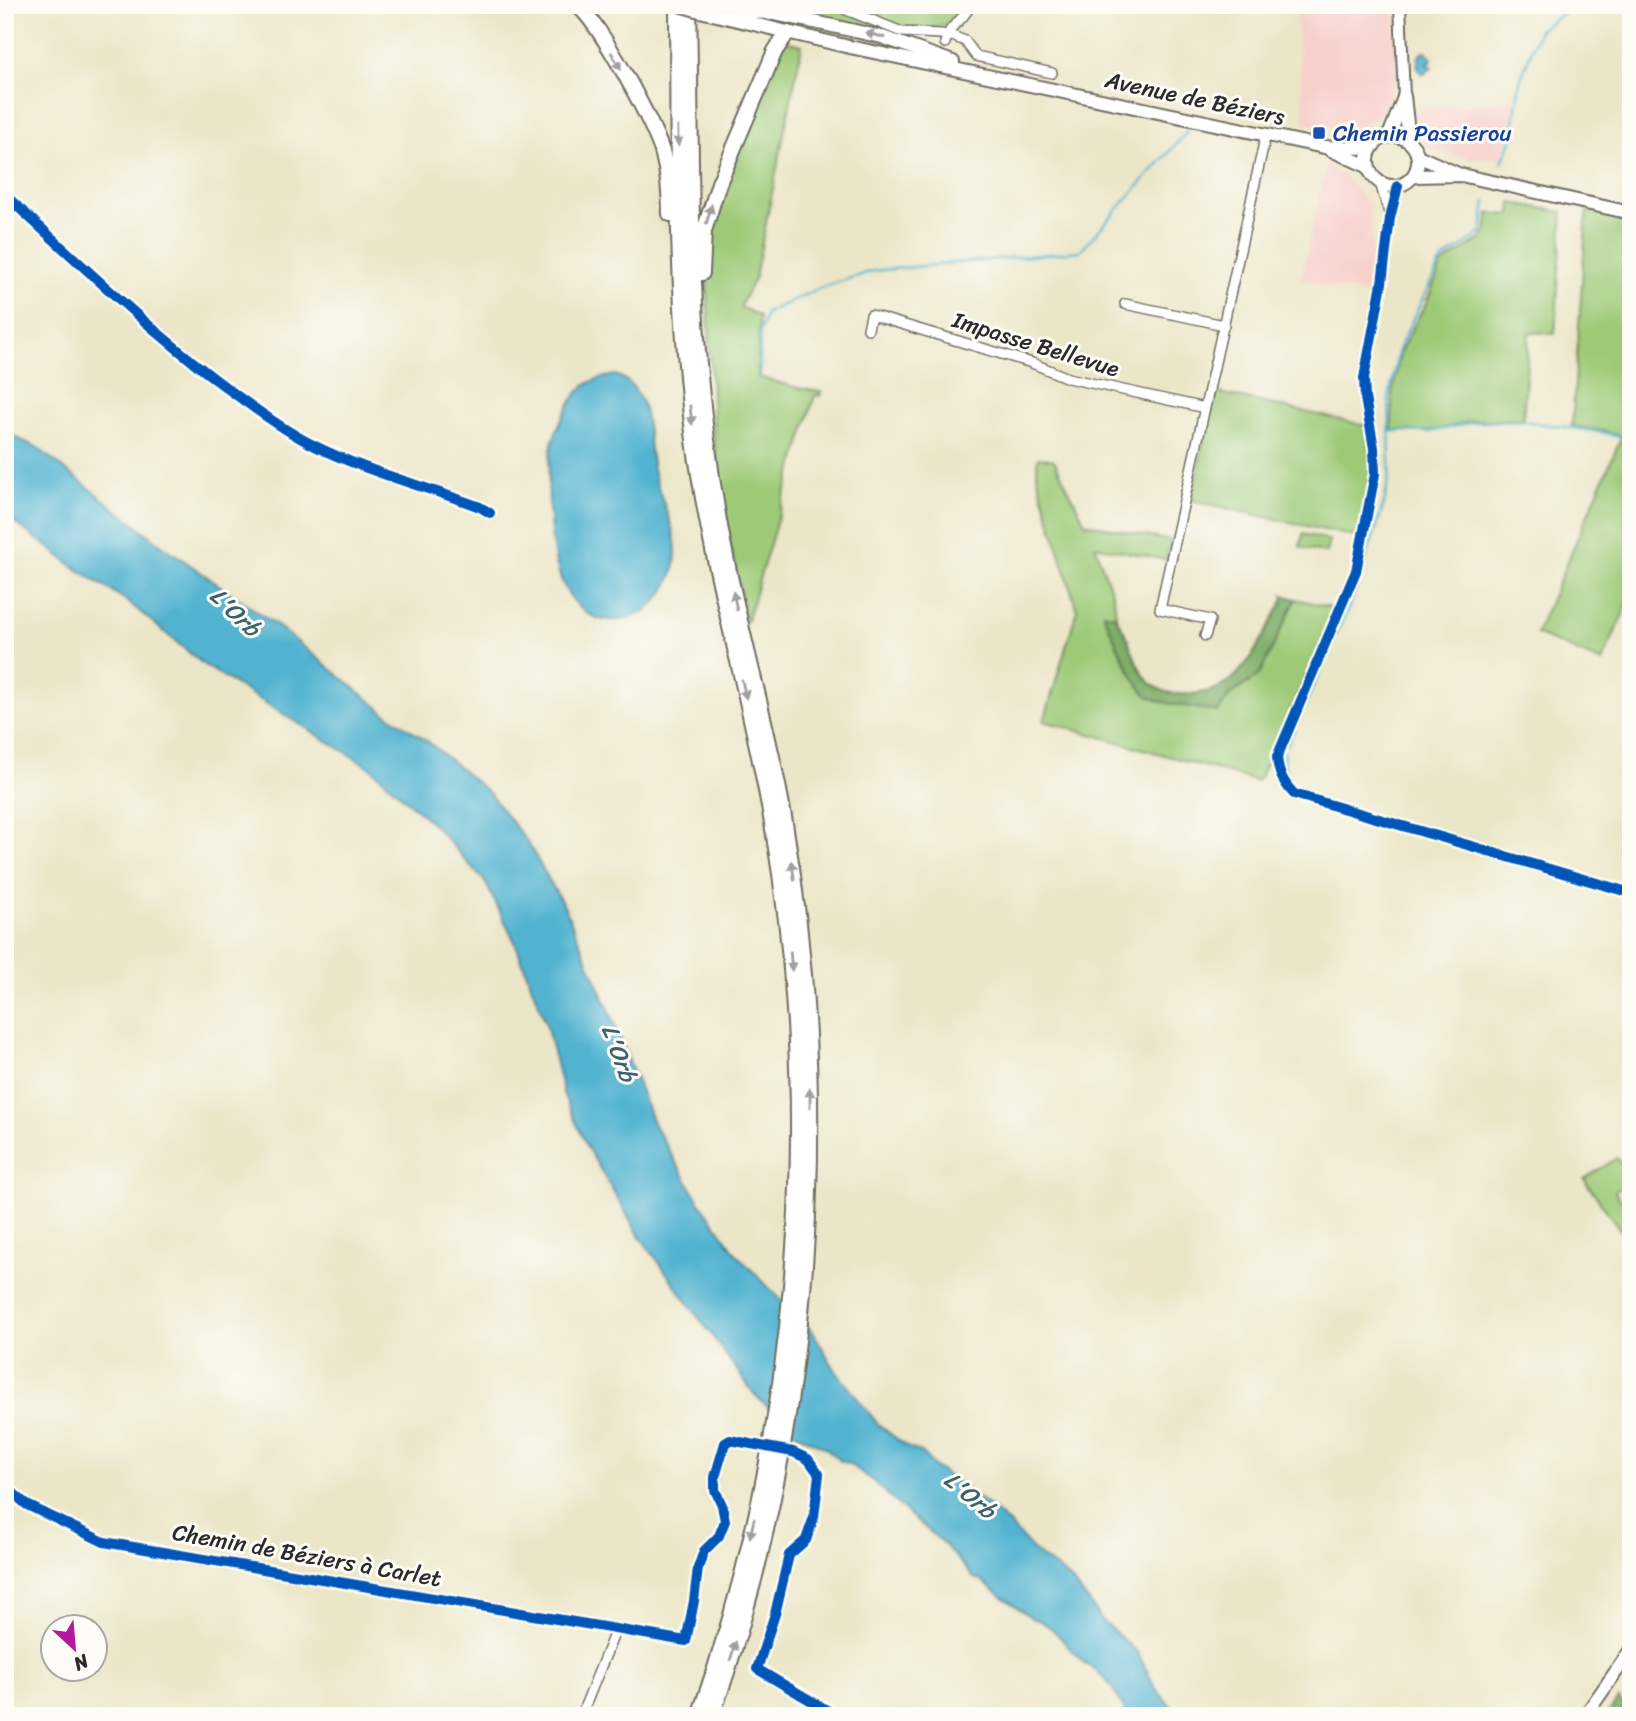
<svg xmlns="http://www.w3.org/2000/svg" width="1636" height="1721" viewBox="0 0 1636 1721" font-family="Sriracha,sans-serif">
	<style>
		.built { fill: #f7d0cb }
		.green { fill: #9eca78; stroke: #647a52; stroke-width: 2 }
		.forest { fill: #7eae68; stroke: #546c4a; stroke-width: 2 }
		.water { fill: #51b3d0; stroke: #3e6f7e; stroke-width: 2 }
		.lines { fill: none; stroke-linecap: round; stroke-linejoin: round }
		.stream { stroke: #51b3d0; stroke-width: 2.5 }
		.minor-casing { stroke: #6f6c62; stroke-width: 12 }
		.tertiary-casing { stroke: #6f6c62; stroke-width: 14 }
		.secondary-casing { stroke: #6f6c62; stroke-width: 16 }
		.trunk-casing { stroke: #6f6c62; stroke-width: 18 }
		.minor { stroke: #fff; stroke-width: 9 }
		.tertiary { stroke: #fff; stroke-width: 10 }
		.secondary { stroke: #fff; stroke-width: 12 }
		.trunk { stroke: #fff; stroke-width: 14 }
		.secondary-bridge-casing { stroke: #6f6c62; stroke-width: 16; stroke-linecap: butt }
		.secondary-bridge { stroke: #fff; stroke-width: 12 }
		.cycleway-casing { stroke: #fdfcf7; stroke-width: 15 }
		.cycleway { stroke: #0057b8; stroke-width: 10 }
		.oneway { fill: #a0a0a0 }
		.transit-dot { fill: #1a4fb4; stroke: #fdfcf7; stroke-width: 2.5 }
		.labels { text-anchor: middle; stroke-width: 6; stroke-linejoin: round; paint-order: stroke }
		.street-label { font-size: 23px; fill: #2b2b2b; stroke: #fdfcf7 }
		.transit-label { font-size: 23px; fill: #164399; stroke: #fdfcf7; text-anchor: start }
		.water-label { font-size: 24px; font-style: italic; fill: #3a616d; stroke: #fdfcf7 }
	</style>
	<rect width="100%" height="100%" fill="#fdfcf7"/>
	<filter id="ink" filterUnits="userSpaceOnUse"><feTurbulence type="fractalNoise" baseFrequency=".0143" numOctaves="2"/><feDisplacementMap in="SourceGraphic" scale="14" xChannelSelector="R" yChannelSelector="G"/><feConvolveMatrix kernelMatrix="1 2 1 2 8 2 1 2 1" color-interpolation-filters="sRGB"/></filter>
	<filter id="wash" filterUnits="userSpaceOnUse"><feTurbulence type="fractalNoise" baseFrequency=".00686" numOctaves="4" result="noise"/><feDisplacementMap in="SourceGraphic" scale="28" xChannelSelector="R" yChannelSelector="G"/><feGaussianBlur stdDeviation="1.57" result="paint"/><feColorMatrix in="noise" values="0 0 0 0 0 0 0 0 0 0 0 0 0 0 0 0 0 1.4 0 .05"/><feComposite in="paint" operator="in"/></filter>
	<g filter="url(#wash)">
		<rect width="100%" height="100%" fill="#ece6c8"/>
		<!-- built -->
		<g class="built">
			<polygon points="1295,5 1393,5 1399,68 1382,114 1368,124 1350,129 1304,124"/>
			<polygon points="1514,101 1507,142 1500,159 1469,158 1430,150 1416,132 1414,110"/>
			<polygon points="1326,165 1347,178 1369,205 1375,281 1379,283 1376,296 1301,280"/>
		</g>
		<!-- green -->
		<g class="green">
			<polygon points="772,5 830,5 905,38 790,14"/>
			<path d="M840 5H966C952 28 932 31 907 29Z"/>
			<polygon points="785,41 802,45 755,277 740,307 759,316 758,377 798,388 821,392 820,396 815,395 746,623 722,500 714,441 706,265 715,206"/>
			<polygon points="1512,203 1563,212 1555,334 1529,332 1523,420 1474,420 1442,429 1423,432 1392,430 1392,396 1401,350 1426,303 1442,264 1481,239 1486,231 1489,213 1511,215"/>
			<polygon points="1587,211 1631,220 1631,440 1604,431 1572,426"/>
			<polygon points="1215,392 1364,425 1371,456 1371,474 1360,538 1191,500"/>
			<polygon points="1621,438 1631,442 1631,596 1602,662 1536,634"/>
			<polygon points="1039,457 1054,460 1085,523 1171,541 1167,560 1095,546 1114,598 1116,616 1104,614 1143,690 1175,704 1189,705 1218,712 1229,696 1259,675 1296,599 1337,609 1259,779 1256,781 1044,721 1077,610 1037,476 1037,463"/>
			<polygon points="1303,534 1329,540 1326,553 1300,547"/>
			<polygon points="1617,1158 1631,1179 1615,1192 1624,1205 1631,1201 1631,1245 1584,1179"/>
		</g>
		<!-- forest -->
		<g class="forest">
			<path d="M1283 595 1296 599 1259 675 1229 696 1218 712C1201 708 1159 704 1148 696 1133 685 1111 631 1103 613L1116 616C1118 623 1123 628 1126 635 1133 651 1139 676 1155 686 1174 700 1213 695 1231 680 1256 658 1267 627 1284 599Z"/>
			<polygon points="1618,1699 1631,1715 1631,1716 1607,1716"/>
		</g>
		<!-- water -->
		<g class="water">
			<path d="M1426 51 1432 59 1431 61 1426 63 1432 67 1424 74 1418 70C1417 62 1418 53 1426 51Z"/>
			<path d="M616 375C654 390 645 440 654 473 666 521 694 553 659 598 646 614 628 621 608 620 587 620 569 599 562 581 549 552 545 475 552 444 555 430 571 398 582 388 592 379 603 377 616 375Z"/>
			<path d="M5 432 38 448 159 543 279 627 388 715 426 740 489 793 528 843 565 908 609 1010 654 1125 699 1201 738 1256 813 1332 836 1371 878 1424 907 1447 922 1453 935 1467 974 1494 1005 1520 1035 1552 1069 1578 1092 1605 1099 1618 1138 1653 1156 1689 1180 1716H1127C1120 1700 1113 1686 1100 1674 1093 1668 1084 1664 1078 1657 1063 1642 1053 1624 1032 1618L981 1581 974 1578 944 1544 905 1511 873 1481 848 1463 840 1461 826 1448 797 1434 755 1395 639 1235 587 1147 564 1096 546 1024 514 940 485 882 435 826 371 768 204 665 127 601 77 569 5 515Z"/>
		</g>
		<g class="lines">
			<!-- stream -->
			<g class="stream">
				<polyline points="1502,162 1511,141 1520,81 1539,30 1576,5"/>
				<polyline points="760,376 760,333 766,313 820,288 873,271 1080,251 1187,132 1187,127"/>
				<polyline points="1389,431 1429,432 1476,422 1523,421 1606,433 1631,441"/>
				<polyline points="1287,745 1352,600 1384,504 1390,472 1389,397 1399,348 1441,261 1475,238 1482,231 1486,201"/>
				<polyline points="1284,751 1283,760 1288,779"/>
			</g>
		</g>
	</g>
	<g filter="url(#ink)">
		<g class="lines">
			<defs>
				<g id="minor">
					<polyline points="834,5 902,32 941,34 955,37 965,41 976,56 1052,73"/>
					<path d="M945 43C949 23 964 22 970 5"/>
					<polyline points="1380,183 1390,216"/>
					<path d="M1398 186 1390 218 1382 283 1364 378 1365 398 1374 448 1375 474 1356 571 1277 757C1278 773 1283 782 1294 794L1631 893"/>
					<path d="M5 195C81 264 156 337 239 397 262 414 286 431 311 444 364 471 424 486 480 507L490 513"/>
					<polyline points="1125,304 1224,325"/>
					<polyline points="868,329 871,315 1032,363 1068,378 1205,408"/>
					<polyline points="1205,636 1210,620 1160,609 1266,134"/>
					<polyline points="5,1486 27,1505 104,1542 616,1629 581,1716"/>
					<polyline points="773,1680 837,1716"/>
				</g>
				<polyline id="tertiary" points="1400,5 1404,96"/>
				<g id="secondary">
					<polyline points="700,11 845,46 1324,147 1371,148"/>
					<polyline points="726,11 770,13 819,23 882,37 953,62"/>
					<polyline points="1404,96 1409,141"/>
					<circle cx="1393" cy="161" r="25"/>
					<polyline points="1389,136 1403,100"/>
					<polyline points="1329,149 1367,166"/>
					<polyline points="1418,156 1458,174"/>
					<polyline points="1414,176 1461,175 1631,213"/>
					<polyline points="1585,1716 1631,1650"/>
				</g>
				<g id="trunk">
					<path d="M577 5C599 21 656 127 663 155 668 174 670 195 670 214"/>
					<path d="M677 5C678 150 675 296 694 440 711 570 750 694 772 823 823 1119 799 1432 699 1716"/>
					<path d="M689 5C692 150 688 296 707 440 713 489 721 537 732 585 749 665 772 743 785 823 834 1113 812 1438 712 1716"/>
					<polyline points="760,5 770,13"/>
					<polyline points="702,273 704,231 719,183 775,51 787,33"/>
				</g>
			</defs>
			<!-- minor casing -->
			<use href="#minor" class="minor-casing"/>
			<!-- tertiary casing -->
			<use href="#tertiary" class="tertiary-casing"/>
			<!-- secondary casing -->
			<use href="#secondary" class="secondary-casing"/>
			<!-- trunk casing -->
			<use href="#trunk" class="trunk-casing"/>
			<!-- minor -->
			<use href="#minor" class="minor"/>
			<!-- tertiary -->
			<use href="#tertiary" class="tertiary"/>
			<!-- secondary -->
			<use href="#secondary" class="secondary"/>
			<!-- trunk -->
			<use href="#trunk" class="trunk"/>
			<defs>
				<polyline id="secondary-bridge" points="679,5 700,11"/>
			</defs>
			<!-- secondary-bridge casing -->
			<use href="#secondary-bridge" class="secondary-bridge-casing"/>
			<!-- secondary-bridge -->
			<use href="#secondary-bridge" class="secondary-bridge"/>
			<defs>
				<g id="cycleway">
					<path d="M1398 186 1390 218 1382 283 1364 378 1365 398 1374 448 1375 474 1356 571 1277 757C1278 773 1283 782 1294 794L1631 893"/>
					<path d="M5 195C81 264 156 337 239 397 262 414 286 431 311 444 364 471 424 486 480 507L490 513"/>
					<polyline points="5,1486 27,1505 104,1542 686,1641 694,1601 698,1568 704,1551 719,1536 725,1521 722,1505 715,1490 715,1477 725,1443 730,1440 793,1452 808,1459 819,1474 814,1517 806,1540 789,1555 775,1614 757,1669 837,1716"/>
				</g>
			</defs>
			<!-- cycleway casing -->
			<use href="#cycleway" class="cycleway-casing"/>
			<!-- cycleway -->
			<use href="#cycleway" class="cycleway"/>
		</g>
		<!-- one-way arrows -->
		<defs><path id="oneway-solid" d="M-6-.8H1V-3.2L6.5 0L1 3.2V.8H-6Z" transform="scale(1.75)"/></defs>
		<g class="oneway">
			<use href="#oneway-solid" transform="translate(875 35) rotate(-166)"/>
			<use href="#oneway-solid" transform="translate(616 61) rotate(61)"/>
			<use href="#oneway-solid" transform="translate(678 136) rotate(89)"/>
			<use href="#oneway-solid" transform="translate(709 214) rotate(-74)"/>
			<use href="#oneway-solid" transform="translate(691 415) rotate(83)"/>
			<use href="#oneway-solid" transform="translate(735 601) rotate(-103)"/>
			<use href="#oneway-solid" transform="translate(744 689) rotate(77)"/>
			<use href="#oneway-solid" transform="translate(793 871) rotate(-99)"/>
			<use href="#oneway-solid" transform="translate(791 961) rotate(85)"/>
			<use href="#oneway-solid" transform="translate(810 1098) rotate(-90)"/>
			<use href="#oneway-solid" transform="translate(752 1528) rotate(103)"/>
			<use href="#oneway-solid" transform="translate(733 1651) rotate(-73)"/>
		</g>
	</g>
	<!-- markers -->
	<rect class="transit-dot" x="1312" y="126" width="14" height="14" rx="3.5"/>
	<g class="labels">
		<!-- street labels -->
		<g class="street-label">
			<text transform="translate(1195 98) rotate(12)" y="8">Avenue de Béziers</text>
			<text transform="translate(1036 344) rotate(17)" y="8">Impasse Bellevue</text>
			<text transform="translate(307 1555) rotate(10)" y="8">Chemin de Béziers à Carlet</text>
		</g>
		<!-- transit labels -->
		<g class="transit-label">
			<text x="1333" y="141">Chemin Passierou</text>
		</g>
		<!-- water labels -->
		<g class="water-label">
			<text transform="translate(235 612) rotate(44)" y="8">L'Orb</text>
			<text transform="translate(619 1053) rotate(70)" y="8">L'Orb</text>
			<text transform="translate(970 1495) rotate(40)" y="8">L'Orb</text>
		</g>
	</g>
	<!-- margin -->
	<rect width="1636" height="1721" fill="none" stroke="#fdfcf7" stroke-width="28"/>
	<!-- north arrow -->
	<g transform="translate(74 1648) rotate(154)"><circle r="33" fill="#fdfcf7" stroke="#a9a8a5" stroke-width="2"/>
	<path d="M0-5L12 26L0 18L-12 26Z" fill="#b5179e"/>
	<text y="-10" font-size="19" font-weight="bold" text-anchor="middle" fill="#2b2b2b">N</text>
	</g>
</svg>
